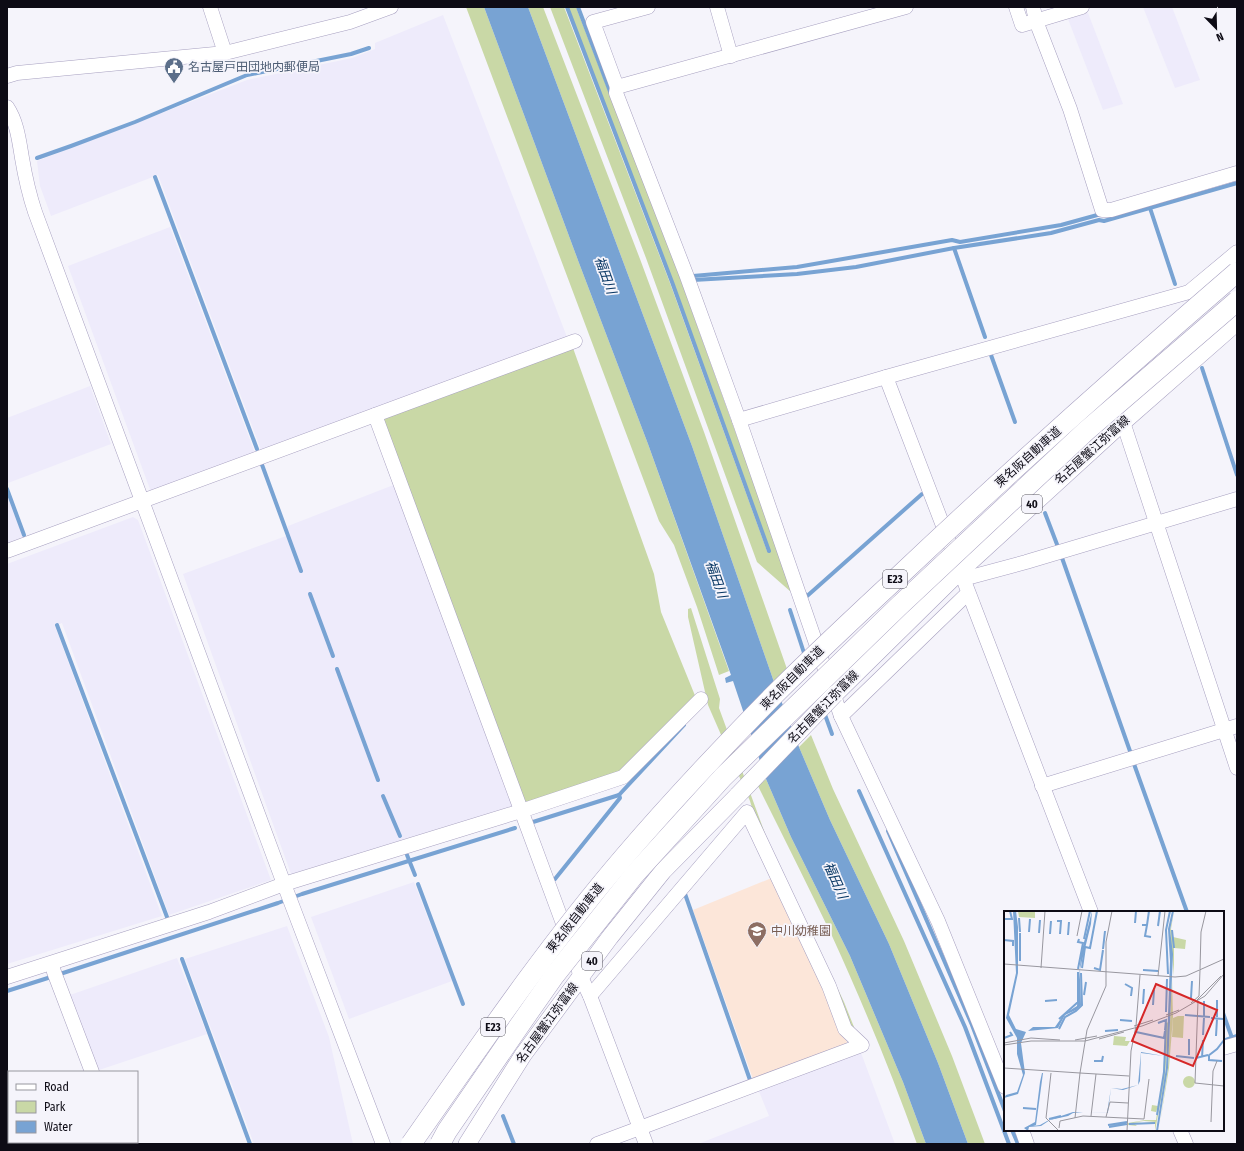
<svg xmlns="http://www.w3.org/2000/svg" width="1244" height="1151" viewBox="0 0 1244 1151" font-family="'Fira Sans Condensed','Noto Sans JP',sans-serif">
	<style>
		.built { fill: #eeebfb }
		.education { fill: #fce6d9 }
		.green { fill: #c9d8a6 }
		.water { fill: #78a3d3 }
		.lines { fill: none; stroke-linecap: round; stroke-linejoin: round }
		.stream { stroke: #78a3d3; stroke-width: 4 }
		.minor-casing { stroke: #a7a0c0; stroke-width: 15 }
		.major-casing { stroke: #a7a0c0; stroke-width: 18 }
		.minor { stroke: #fff; stroke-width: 14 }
		.major { stroke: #fff; stroke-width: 17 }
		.major-bridge-casing { stroke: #a7a0c0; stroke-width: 18; stroke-linecap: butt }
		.highway-bridge-casing { stroke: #a7a0c0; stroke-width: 21; stroke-linecap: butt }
		.major-bridge { stroke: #fff; stroke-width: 17 }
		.highway-bridge { stroke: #fff; stroke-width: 20 }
		.labels { text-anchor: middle; stroke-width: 3.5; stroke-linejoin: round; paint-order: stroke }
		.shield { fill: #f5f4fb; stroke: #53515a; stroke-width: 1 }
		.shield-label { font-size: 11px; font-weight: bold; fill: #0d0b15 }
		.service-label { font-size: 12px; fill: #4e5e75; stroke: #f5f4fb; text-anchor: start }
		.street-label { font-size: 12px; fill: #0d0b15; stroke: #f5f4fb }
		.education-label { font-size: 12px; fill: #785e54; stroke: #f5f4fb; text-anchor: start }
		.water-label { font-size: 13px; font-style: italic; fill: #083764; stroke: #f5f4fb }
		.inset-river { fill: none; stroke: #78a3d3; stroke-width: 2 }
		.inset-road { fill: none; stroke: #98979f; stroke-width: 1 }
		.view { fill: #d62828; fill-opacity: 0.15; stroke: #d62828; stroke-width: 2 }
		.inset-edge { fill: none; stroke: #0d0b15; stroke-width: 2 }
	</style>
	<rect width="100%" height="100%" fill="#f5f4fb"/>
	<!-- built -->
	<g class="built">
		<polygon points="1143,7 1172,7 1200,80 1175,88"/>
		<polygon points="1088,13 1123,104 1103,110 1068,19"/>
		<polygon points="443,15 567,337 261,450 158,175 51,216 40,186 37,161 247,80 352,58 375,49 375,43"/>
		<polygon points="170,227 255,453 151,492 68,266"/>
		<polygon points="90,386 111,444 8,483 7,480 7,418"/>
		<polygon points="396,484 514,803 512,806 291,874 183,574 286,536 288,526"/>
		<polygon points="7,495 23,537 7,543"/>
		<polygon points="133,517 138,520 271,880 169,915 62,623 55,626 162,916 7,964 7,564"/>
		<polygon points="414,882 452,981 349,1019 311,917"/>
		<polygon points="287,926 329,1037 353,1144 254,1144 185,959"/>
		<polygon points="177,958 207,1034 96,1071 67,996"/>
		<polygon points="860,1050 895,1144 698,1144 769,1116 758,1089"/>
	</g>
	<!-- education -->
	<polygon class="education" points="774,877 825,987 848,1045 754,1082 693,910"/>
	<!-- green -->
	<g class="green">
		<polygon points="466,7 484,7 579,263 648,444 729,671 719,675 697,607 674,545 659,521"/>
		<polygon points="528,7 543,7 640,259 704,432 787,669 774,682 692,446"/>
		<polygon points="550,7 564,7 670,283 767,551 769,551 673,282 568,7 576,7 680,278 793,592 791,592 757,562 646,258"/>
		<polygon points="573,348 654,574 661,612 696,698 627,770 526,802 520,799 382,415"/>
		<polygon points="691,608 720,699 719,708 767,839 844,1002 856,1032 848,1025 757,825 750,801 708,705 688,617 688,609"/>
		<polygon points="811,735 833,789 904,941 952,1056 985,1144 968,1144 938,1063 889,944 830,820 799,747"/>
		<path d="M766 779 791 837 850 956 903 1082 926 1144H917C892 1074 863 1004 832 936 808 886 783 836 758 786Z"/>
	</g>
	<!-- water -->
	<polygon class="water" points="484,7 528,7 692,446 774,682 799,747 830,820 889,944 938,1063 968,1144 926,1144 903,1082 850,956 791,837 766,779 733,681 726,683 725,678 731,675 648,444 579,263"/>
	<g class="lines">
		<!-- stream -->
		<g class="stream">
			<polyline points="567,7 672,282 769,551"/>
			<polyline points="578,7 611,94"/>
			<polyline points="37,158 71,146 135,122 247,75 351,54 369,48"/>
			<polyline points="155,177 257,449"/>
			<polyline points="1150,208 1175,284"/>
			<polyline points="954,248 985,337"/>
			<polyline points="693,276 797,267 952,240 960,242 1061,225 1101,214"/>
			<polyline points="694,282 693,280 797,274 856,267 954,248 1051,233 1099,220 1104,221 1237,183"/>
			<polyline points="991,355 1015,422"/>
			<polyline points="1202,368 1237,475"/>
			<polyline points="261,462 301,571"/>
			<polyline points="7,489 24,535"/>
			<polyline points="1045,513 1058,547"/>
			<polyline points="1061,555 1131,754"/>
			<polyline points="310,594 333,656"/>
			<polyline points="805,594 806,597 922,494"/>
			<polyline points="790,610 805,656"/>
			<polyline points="57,625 167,917"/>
			<polyline points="337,669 378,780"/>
			<polyline points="824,712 832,734"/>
			<polyline points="1134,764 1187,912"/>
			<polyline points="859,791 965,1027 1009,1144"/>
			<polyline points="383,796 400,836"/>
			<polyline points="533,822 619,795 684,725"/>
			<polyline points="888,831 972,1025 1005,1111"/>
			<polyline points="407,855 415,875"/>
			<polyline points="555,879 620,798 619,795"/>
			<polyline points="418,884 463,1004"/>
			<polyline points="684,891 750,1080"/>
			<polyline points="182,959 250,1144"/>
			<polyline points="60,974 278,903 302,894 515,828"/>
			<polyline points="7,991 51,977"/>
			<polyline points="1223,1013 1232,1038"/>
			<polyline points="1223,1041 1237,1036"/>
			<polyline points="503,1116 514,1144"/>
			<polyline points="1012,1130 1018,1144"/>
		</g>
		<defs>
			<g id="minor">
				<polyline points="210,7 225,53"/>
				<polyline points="648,7 593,22 617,87 906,7"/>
				<polyline points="717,7 731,56"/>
				<polyline points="1016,7 1022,25 1082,7"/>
				<polyline points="1033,7 1036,21 1070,109 1102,210 1111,210 1237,173"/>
				<polyline points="7,76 17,73 225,53 350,22 391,7"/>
				<polyline points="617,87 616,93 686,274 739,420 841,716"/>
				<path d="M7 107C17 122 19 140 22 158 25 176 29 194 35 212L284 884 383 1144"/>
				<polyline points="886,377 1091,912"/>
				<polyline points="375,415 565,929 581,977 590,996 646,1144"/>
				<polyline points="739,420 886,377 1189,292 1237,252"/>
				<polyline points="1123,422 1237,768"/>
				<polyline points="7,551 575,341"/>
				<polyline points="963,579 1026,562 1237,499"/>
				<polyline points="968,593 841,716 938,921 1005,1087"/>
				<polyline points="1042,786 1237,726"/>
				<polyline points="52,963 54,972 92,1072"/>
				<polyline points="7,977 209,912 284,884 521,811 623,777 701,699"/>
				<polyline points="590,996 747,812 829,986 845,1029 862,1045 597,1144"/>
				<polyline points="1223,1048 1237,1044"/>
				<polyline points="1022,1130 1027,1144"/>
				<polyline points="1180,1130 1186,1144"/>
				<polyline points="118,1142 118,1144"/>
			</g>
			<g id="major">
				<polyline points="835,694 960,571 1123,422 1237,322"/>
				<polyline points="467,1144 523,1055 610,937 663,871 738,795"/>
			</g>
		</defs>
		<!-- minor casing -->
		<use href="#minor" class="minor-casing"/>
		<!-- major casing -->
		<use href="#major" class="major-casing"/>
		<!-- minor -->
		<use href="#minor" class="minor"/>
		<!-- major -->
		<use href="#major" class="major"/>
		<defs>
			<polyline id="major-bridge" points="738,795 835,694"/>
			<g id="highway-bridge">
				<path d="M411 1144C479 1047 546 948 624 857 671 802 721 749 772 697 813 656 856 616 899 576 1009 472 1122 371 1237 272"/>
				<polyline points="440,1144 447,1131 519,1026 554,976 634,875 723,777 898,607 1086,431 1237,301"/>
			</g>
		</defs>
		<!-- major-bridge casing -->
		<use href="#major-bridge" class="major-bridge-casing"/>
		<!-- highway-bridge casing -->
		<use href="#highway-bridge" class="highway-bridge-casing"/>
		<!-- major-bridge -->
		<use href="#major-bridge" class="major-bridge"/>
		<!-- highway-bridge -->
		<use href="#highway-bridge" class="highway-bridge"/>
	</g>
	<!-- icons -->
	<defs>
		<symbol id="civic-pin" viewBox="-11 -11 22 30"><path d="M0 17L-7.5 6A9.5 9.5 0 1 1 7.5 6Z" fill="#5c6f8a" stroke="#f5f4fb"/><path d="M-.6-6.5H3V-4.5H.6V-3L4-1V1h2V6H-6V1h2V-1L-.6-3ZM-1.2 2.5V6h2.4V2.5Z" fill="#fff"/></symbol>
		<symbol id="school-pin" viewBox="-11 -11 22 30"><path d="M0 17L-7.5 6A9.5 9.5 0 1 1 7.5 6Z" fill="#8d6e63" stroke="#f5f4fb"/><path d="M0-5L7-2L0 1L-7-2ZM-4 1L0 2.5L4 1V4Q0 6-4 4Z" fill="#fff"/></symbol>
	</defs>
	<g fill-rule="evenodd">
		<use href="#civic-pin" x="163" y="56" width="22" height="30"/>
		<use href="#school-pin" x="746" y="920" width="22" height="30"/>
	</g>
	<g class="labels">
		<!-- shield labels -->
		<g class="shield">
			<rect x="1022" y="495" width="20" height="18" rx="3"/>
			<rect x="883" y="570" width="24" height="18" rx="3"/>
			<rect x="582" y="952" width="20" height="18" rx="3"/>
			<rect x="481" y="1018" width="24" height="18" rx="3"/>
		</g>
		<g class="shield-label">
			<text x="1032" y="508">40</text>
			<text x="895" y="583">E23</text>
			<text x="592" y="965">40</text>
			<text x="493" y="1031">E23</text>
		</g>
		<!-- service labels -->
		<g class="service-label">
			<text x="188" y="71">名古屋戸田団地内郵便局</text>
		</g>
		<!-- street labels -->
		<g class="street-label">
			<text transform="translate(1092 450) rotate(-42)" y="4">名古屋蟹江弥富線</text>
			<text transform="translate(1028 457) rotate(-42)" y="4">東名阪自動車道</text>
			<text transform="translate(792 678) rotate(-45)" y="4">東名阪自動車道</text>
			<text transform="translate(823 707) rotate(-46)" y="4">名古屋蟹江弥富線</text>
			<text transform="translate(575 918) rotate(-52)" y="4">東名阪自動車道</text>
			<text transform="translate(547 1023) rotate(-54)" y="4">名古屋蟹江弥富線</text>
		</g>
		<!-- education labels -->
		<g class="education-label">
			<text x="771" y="935">中川幼稚園</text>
		</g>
		<!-- water labels -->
		<g class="water-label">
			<text transform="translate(606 275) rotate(70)" y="5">福田川</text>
			<text transform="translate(717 579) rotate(70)" y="5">福田川</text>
			<text transform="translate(836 880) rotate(66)" y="5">福田川</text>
		</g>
	</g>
	<!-- overview -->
	<g transform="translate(1004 911)">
		<rect width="220" height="220" fill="#f5f4fb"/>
		<path d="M14 0H31V7L15 6ZM170 0 167 18 169 26 182 29 181 38 170 37V65L166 19ZM168 67 169 106 165 157 156 212 164 157ZM174 105H180L179 127 168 126 169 107ZM165 106 161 167 151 220V212L138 211 129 212 133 215 124 214V212L132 211H152L140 210 124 212 141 209H152L154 195 152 201 147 200 148 194 154 195 159 169 162 110 164 112ZM110 125 122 126 121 130H126L123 135 109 134ZM179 171a6 6 0 1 1 12 0a6 6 0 1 1-12 0Z" fill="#c9d8a6"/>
		<path d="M9 0H12L14 16V62L5 104 12 118 22 121 17 132 21 162 14 183 0 187 2 184 13 181 19 164 13 143V127L2 107 12 62ZM88 0 87 13 76 58 77 94 72 99 61 104 54 117 24 120 29 116H51L60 103 73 95 77 43ZM168 0H170L166 19 169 43 164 157 154 220H152L162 157 166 50 164 18ZM137 141 160 145 137 142 136 170 134 174 119 179 107 177 104 201V202H101L79 201 69 202 64 205 46 209 37 215 25 216 24 220 20 217 31 211 36 171 38 162H76H39L32 214 29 215 36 214 45 209 69 201H79L103 202 107 177 118 178 134 174Z" fill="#78a3d3"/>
		<path class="inset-river" d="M15 7 16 21M0 8H8L6 0M53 10H57L56 23M131 12 132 0M138 14H143L141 25 147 26M143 14 145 0M154 15 156 0M168 19 170 37M25 21 26 8M35 22 36 9M46 23 47 10M64 24 65 11M80 28 86 0M0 29 9 30V35M99 38 101 20M16 50V22M78 57 81 36 86 37 93 0M90 57 96 59 99 39M74 58 79 32 74 31 75 28M139 59 154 60M164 63 162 19 166 0M121 73 128 77 127 85M80 84 82 71M187 87 188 70M41 90 53 89M139 93 140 78M149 94 150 79M162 101 163 68M181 104 206 106M200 105V90M213 106V89M207 107 219 108M55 108 74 91V61M116 109 128 110M154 112 162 109 161 119M55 118 61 106 72 100 78 94 77 62M101 120 114 119M132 121 160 127 161 120M199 124 200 107M212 125 213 108M0 127 8 124 6 121M185 144V128M172 145 190 147M204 145 213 138 220 129M205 145V149L218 150M192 147 204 144M198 147 199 129M90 150H98L99 145M19 197 32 198M153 204 160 161 162 112M45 208 57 205M125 213 151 212M104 214 123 211M105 216 123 213"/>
		<path class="inset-road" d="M73 25 78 0M0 53 171 66 182 65 220 48M37 57 41 0M196 58 197 21 202 0M154 65 161 0M193 89 217 65M194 90 191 172 220 175M187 92 195 85 196 59M162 104 175 99M130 115 149 109M95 128 120 121M71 129 93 125M0 132 27 127 56 129M0 134 27 130H81L138 115 172 102 201 85 220 63M0 157 76 162 83 119 102 75V31L108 0M47 162 42 207 55 220M87 205 92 163M102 206 106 191 124 192M71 207 76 162 125 165M207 211 209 160 213 150M55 217 56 210 79 205 140 208 145 168M123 220 127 140 132 115 136 64"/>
		<path class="view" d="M152 73 213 99 189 155 128 130Z"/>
		<rect width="220" height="220" class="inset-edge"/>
	</g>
	<!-- border -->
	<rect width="1244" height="1151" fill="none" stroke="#0d0b15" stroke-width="16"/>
	<!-- legend -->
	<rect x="8" y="1071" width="130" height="72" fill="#f5f4fb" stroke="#98979f"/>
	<rect x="16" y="1084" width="20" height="6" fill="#ffffff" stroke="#98979f"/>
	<text x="44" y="1091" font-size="12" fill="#0d0b15">Road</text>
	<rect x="16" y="1101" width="20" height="12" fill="#c9d8a6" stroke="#98979f"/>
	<text x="44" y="1111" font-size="12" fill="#0d0b15">Park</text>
	<rect x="16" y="1121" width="20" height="12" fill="#78a3d3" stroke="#98979f"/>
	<text x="44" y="1131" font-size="12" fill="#0d0b15">Water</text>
	<!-- north arrow -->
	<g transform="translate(1216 28) rotate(157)" stroke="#f5f4fb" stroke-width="3" paint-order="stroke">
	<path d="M0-3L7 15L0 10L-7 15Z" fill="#0d0b15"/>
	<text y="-6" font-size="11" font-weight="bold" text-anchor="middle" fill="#0d0b15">N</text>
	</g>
</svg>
